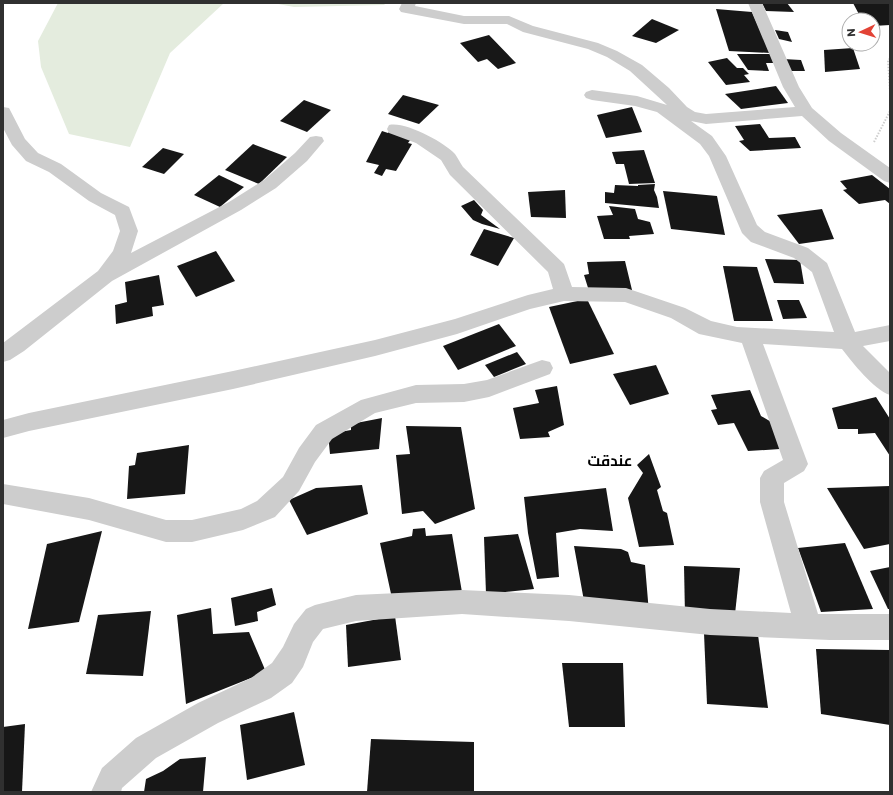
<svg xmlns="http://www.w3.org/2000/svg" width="893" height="795" viewBox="0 0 893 795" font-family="Poppins,Cairo,sans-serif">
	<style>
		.green { fill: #e4ecde }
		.building { fill: #171717 }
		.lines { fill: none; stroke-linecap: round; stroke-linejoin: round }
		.path { stroke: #cdcdcd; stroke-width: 2; stroke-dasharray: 1.5 1.5; stroke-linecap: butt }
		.minor { fill: #cdcdcd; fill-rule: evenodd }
		.labels { text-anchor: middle; stroke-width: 4; stroke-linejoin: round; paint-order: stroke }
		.quarter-label { font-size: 15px; font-weight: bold; fill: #000; stroke: #fff }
	</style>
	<rect width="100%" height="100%" fill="#fff"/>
	<!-- green -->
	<g class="green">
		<polygon points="58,3 224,3 170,53 130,147 69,134 41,67 38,41"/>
		<polygon points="273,3 386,3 384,5 294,7"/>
	</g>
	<!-- building -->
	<g class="building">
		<polygon points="762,3 787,3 794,12 766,11"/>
		<polygon points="853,3 889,3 890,25 873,26 873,20 862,20"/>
		<polygon points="716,9 752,12 770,53 729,51"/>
		<polygon points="652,19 679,30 656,43 632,36"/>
		<polygon points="775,30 788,32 792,42 779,39"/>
		<polygon points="489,35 516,63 498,69 487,59 478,62 460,43"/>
		<polygon points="853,48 860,69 825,72 824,50"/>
		<polygon points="737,54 770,54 774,63 766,63 769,71 748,70"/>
		<polygon points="727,58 737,68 743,68 749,74 744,75 750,82 726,85 708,62"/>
		<polygon points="783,59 801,60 805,71 786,71"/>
		<polygon points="776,86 788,103 741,109 725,94"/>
		<polygon points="403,95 439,105 419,124 388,114"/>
		<polygon points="304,100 331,110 307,132 280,121"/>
		<polygon points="632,107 642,132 606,138 597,115"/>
		<polygon points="760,124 769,138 795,137 801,148 750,151 739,141 744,140 735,126"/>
		<polygon points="391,130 411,139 408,143 412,144 396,171 386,169 382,176 374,173 379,165 366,162 382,131 388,133"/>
		<polygon points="253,144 287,157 259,184 225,170"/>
		<polygon points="163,148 184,154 164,174 142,167"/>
		<polygon points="644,150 655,183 629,184 624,164 616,164 612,152"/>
		<polygon points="219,175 244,187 220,207 194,195"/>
		<polygon points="872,175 890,189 890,204 885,200 859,204 843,190 847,189 840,181"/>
		<polygon points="655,184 654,190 657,197 659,208 605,203 605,192 614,193 615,185 638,186 638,185"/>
		<polygon points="565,190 566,218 531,217 528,192"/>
		<polygon points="663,191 717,196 725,235 671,229"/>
		<polygon points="474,200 483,210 481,215 500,229 482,224 473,220 461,206"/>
		<polygon points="609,206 635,209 638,219 650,222 654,234 629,236 630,239 604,239 597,216 613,215"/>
		<polygon points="822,209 834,239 799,244 777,215"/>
		<polygon points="484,229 514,238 498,266 470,255"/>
		<polygon points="216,251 235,281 196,297 177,266"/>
		<polygon points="765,259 800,260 804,284 774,283"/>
		<polygon points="625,261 632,290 589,291 584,275 589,274 587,262"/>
		<polygon points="723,266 757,267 773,321 734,321"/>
		<polygon points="159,275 164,305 152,307 153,316 116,324 115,305 127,302 125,282"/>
		<polygon points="587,299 614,354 570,364 549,307"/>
		<polygon points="777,300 799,300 807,318 783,319"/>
		<polygon points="499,324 516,346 458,370 443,346"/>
		<polygon points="517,352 526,364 494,377 485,365"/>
		<polygon points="656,365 669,394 630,405 613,374"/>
		<polygon points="557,386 564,425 548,432 550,437 520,439 513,408 539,403 535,390"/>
		<polygon points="750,390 761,416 773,423 780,449 748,451 734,423 718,425 711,410 717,409 711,395"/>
		<polygon points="876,397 890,419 890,456 875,433 858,434 858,429 838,429 832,408"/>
		<polygon points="382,418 379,449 330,454 328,434 351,430 351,424"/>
		<polygon points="406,426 461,427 475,509 435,524 423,511 402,514 396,455 410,454"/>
		<polygon points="189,445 185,494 127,499 129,466 135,465 137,453"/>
		<polygon points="649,454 661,487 657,490 663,511 667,513 674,545 639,547 628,498 643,473 637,465"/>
		<polygon points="362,485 368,514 307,535 289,500 316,488"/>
		<polygon points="890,486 890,544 864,549 827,488"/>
		<polygon points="606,488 613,531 580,529 556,533 559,577 537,579 528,533 524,497"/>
		<polygon points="425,528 426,536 452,534 463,598 393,603 380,543 412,536 413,529"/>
		<polygon points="102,531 79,622 28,629 47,544"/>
		<polygon points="518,534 534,589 486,594 484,537"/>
		<polygon points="845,543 873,609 821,612 798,548"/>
		<polygon points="574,546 621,549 628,552 631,562 645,565 649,613 584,601"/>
		<polygon points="684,566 740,568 735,614 685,615"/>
		<polygon points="890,567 890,609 888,609 870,571"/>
		<polygon points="272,588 276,605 257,612 258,621 235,626 231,598"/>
		<polygon points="211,608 213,634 249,632 266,672 186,704 177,615"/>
		<polygon points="151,611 143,676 86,674 98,615"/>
		<polygon points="395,616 401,660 348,667 346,625"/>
		<polygon points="704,633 758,635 768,708 707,704"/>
		<polygon points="816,649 890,650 890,725 821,714"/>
		<polygon points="562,663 623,663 625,727 569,727"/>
		<polygon points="294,712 305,765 247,780 240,725"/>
		<polygon points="25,724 22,792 3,792 3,727"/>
		<polygon points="371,739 474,742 474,792 367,792"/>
		<polygon points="206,757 203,792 144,792 146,779 163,771 180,759"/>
	</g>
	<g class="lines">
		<!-- path -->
		<g class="path">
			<polyline points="890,59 888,60 890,91"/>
			<polyline points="874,142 890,111"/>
		</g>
		<!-- minor -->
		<g class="minor">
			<path d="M402 3H416L415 6 464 16H509L533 26 598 43 617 51 642 65 669 88 687 107 695 112 706 114 795 107 783 87 748 3H762L799 87 812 108 841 133 890 168V183L884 181 829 141 802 116 706 124 691 121 712 136 726 156 757 225 765 232 808 248 827 263 855 332 890 325V341L863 346 890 373V395C873 389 853 363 842 349L763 344 808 464 804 471 784 483V502L818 614H890V640H830L710 635 569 621 462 614 356 621 323 629 313 642 303 667 292 683 271 698 218 723 156 758 122 788 121 792H91L102 768 136 738 198 703 251 678 272 663 283 647 294 624 306 609 315 605 356 595 462 590 569 595 710 609 791 613 760 502V478L764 471 783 460 742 343 699 334 671 318 625 302 564 301 530 309 457 334 375 356 233 389 29 431 3 438V420L29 413 233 371 375 340 455 319 528 295 553 289 548 272 450 175 441 160 416 143 389 133 387 129 389 125C405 121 444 142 455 154 458 158 460 163 463 167L564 264 572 287 626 288 685 308 711 321 737 327 834 332 812 272 794 258 751 242 742 233 709 156 700 144 657 112 635 106 592 100 586 98 584 95 586 92 592 90 637 96 667 105 630 71 607 57 588 49 523 32 507 24H464L406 13 401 12 399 9Z"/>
			<polygon points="3,107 9,108 25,139 38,153 61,164 101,193 129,207 138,231 131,253 229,202 264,180 295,153 310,137 316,136 322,137 324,141 307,161 276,188 241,210 112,281 24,351 10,360 3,362 3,343 98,271 113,251 120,231 115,215 89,201 49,172 26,161 12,145 3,128"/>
			<polygon points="542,360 550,362 553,368 550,374 489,397 464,402 416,403 375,413 332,439 315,462 299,491 275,517 243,530 192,542 166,542 89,520 3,504 3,484 89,498 166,520 192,520 241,509 257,501 283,477 299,448 316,425 361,400 416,385 464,384 487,380"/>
		</g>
	</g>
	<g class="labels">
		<!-- quarter labels -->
		<g class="quarter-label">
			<text x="610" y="466">عندقت</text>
		</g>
	</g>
	<!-- border -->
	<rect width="893" height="795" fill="none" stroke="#303030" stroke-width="8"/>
	<!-- north arrow -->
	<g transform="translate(861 32) rotate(266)"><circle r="19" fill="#ffffff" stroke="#acacac"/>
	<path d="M0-3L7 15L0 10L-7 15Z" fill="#e24336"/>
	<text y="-6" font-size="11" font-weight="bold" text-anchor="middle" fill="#303030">N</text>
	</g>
</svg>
